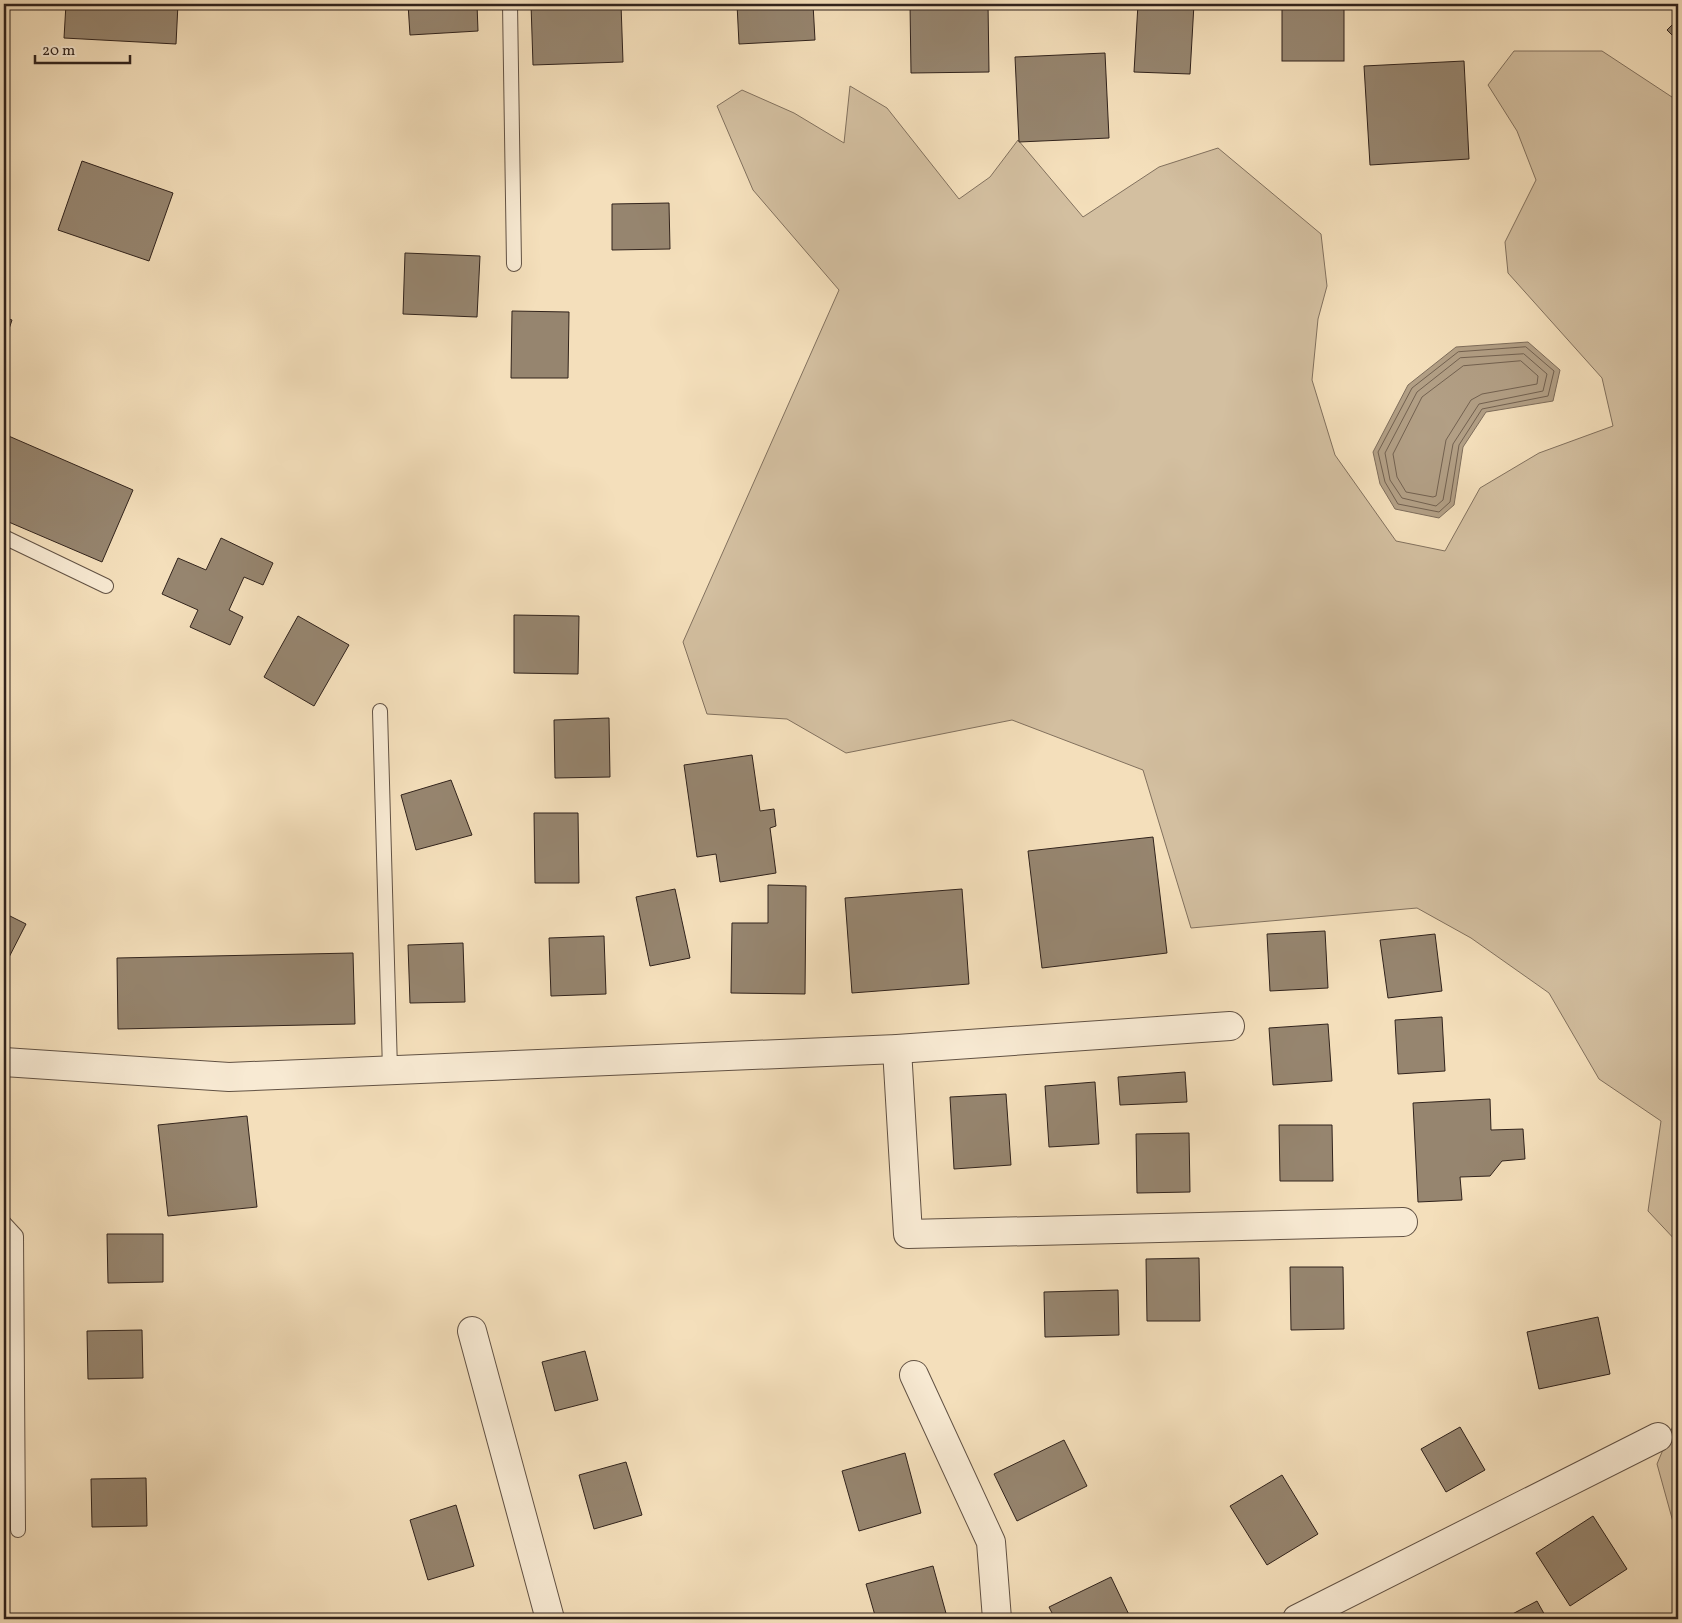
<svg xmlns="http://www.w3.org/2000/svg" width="1682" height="1623" viewBox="0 0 1682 1623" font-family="Vollkorn,serif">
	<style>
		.green { fill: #d3bfa0; stroke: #82715e }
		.water { fill: #b29f85; stroke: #7e6d5b }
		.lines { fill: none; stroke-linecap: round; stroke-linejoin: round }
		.shore { stroke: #726150; stroke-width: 1 }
		.building { fill: #96856f; stroke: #31231c }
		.service-casing { stroke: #625244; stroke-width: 16 }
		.minor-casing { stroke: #625244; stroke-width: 30 }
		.service { stroke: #f8ead3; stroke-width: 14 }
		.minor { stroke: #f8ead3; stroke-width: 28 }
	</style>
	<rect width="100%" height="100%" fill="#f4dfbb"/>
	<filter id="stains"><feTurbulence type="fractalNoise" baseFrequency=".004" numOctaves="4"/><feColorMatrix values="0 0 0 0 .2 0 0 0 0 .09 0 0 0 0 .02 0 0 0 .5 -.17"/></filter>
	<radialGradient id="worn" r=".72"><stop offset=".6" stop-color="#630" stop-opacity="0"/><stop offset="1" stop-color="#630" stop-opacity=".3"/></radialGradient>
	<!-- green -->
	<g class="green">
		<polygon points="1514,51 1602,51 1678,101 1678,1243 1648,1211 1661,1121 1599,1079 1549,993 1471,938 1417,908 1191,928 1143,770 1012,720 846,753 787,719 707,714 683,642 839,290 753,190 717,106 742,90 794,113 844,143 850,86 887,108 959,199 990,177 1018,140 1083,217 1159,167 1218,148 1321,234 1327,286 1318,319 1312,380 1335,455 1396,541 1445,551 1480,488 1539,453 1613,426 1602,378 1508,273 1505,242 1536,180 1517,131 1488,85"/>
		<polygon points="1678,1414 1678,1540 1657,1464"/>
	</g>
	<!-- water -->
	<polygon class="water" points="1528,342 1560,370 1553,401 1486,412 1463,447 1454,505 1439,518 1395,509 1380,484 1373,452 1408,385 1456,347"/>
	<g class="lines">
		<!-- shore -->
		<g class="shore">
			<polygon points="1526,347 1554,371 1548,396 1482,409 1459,445 1450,502 1439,512 1398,504 1385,482 1378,452 1412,388 1458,352"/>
			<polygon points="1524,354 1547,374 1543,391 1479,404 1453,444 1443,500 1436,506 1402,498 1390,480 1385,453 1417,392 1460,358"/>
			<polygon points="1521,361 1538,376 1537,384 1482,394 1471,400 1446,440 1436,496 1433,497 1406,492 1397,477 1393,454 1422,397 1463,366"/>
		</g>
	</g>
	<!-- building -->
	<g class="building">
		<polygon points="66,4 178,4 176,44 64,38"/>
		<polygon points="260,4 345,4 261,8"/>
		<polygon points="408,4 477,4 478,31 410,35"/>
		<polygon points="531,4 621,4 623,62 533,65"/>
		<polygon points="737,4 813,4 815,40 739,44"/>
		<polygon points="910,4 988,4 989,72 911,73"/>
		<polygon points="1138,4 1194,4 1190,74 1134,72"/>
		<rect x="1282" y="4" width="62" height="57"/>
		<polygon points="1678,19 1678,41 1667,30"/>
		<polygon points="1105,53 1109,138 1019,142 1015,57"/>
		<polygon points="1464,61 1469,159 1370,165 1364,66"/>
		<polygon points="82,161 173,193 149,261 58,230"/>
		<polygon points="669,203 670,249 612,250 612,204"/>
		<polygon points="405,253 480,256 477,317 403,314"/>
		<polygon points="512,311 569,312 568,378 511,378"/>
		<polygon points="4,317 12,320 4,344"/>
		<polygon points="4,434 133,490 102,562 4,520"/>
		<polygon points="221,538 273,563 263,585 244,577 229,610 243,617 230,645 190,627 198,610 162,594 178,558 206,570"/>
		<polygon points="514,615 579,616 578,674 514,673"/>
		<polygon points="298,616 349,645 314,706 264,677"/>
		<polygon points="609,718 610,777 555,778 554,720"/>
		<polygon points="752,755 760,811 774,809 776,826 770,828 776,873 720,882 716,854 697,857 684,765"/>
		<polygon points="451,780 472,835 416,850 401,795"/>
		<polygon points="534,813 578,813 579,883 535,883"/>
		<polygon points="1153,837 1167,953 1042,968 1028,851"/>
		<polygon points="768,885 806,886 805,994 731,993 732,923 768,923"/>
		<polygon points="675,889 690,958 650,966 636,897"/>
		<polygon points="962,889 969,984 852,993 845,898"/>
		<polygon points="4,913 26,924 4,967"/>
		<polygon points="1325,931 1328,988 1270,991 1267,934"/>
		<polygon points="1435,934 1442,991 1388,998 1380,940"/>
		<polygon points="604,936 606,994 551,996 549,938"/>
		<polygon points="463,943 465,1002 410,1003 408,945"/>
		<polygon points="353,953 355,1024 118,1029 117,958"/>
		<polygon points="1442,1017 1445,1071 1398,1074 1395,1020"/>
		<polygon points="1328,1024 1332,1081 1273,1085 1269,1028"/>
		<polygon points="1185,1072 1187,1102 1120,1105 1118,1077"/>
		<polygon points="1095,1082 1099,1144 1049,1147 1045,1086"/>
		<polygon points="1006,1094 1011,1165 954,1169 950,1097"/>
		<polygon points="1490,1099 1491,1130 1523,1129 1525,1159 1502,1161 1490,1176 1460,1177 1462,1200 1418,1202 1413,1103"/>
		<polygon points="247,1116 257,1207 168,1216 158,1125"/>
		<polygon points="1279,1125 1332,1125 1333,1181 1280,1181"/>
		<polygon points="1189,1133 1190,1192 1137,1193 1136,1134"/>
		<polygon points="107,1234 163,1234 163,1282 108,1283"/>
		<polygon points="1199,1258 1200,1321 1147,1321 1146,1259"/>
		<polygon points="1290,1267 1343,1267 1344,1329 1291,1330"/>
		<polygon points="1118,1290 1119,1335 1045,1337 1044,1292"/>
		<polygon points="1598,1317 1610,1374 1539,1389 1527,1332"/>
		<polygon points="142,1330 143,1378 88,1379 87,1331"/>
		<polygon points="585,1351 598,1400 555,1411 542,1362"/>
		<polygon points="1460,1427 1485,1470 1446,1492 1421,1449"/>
		<polygon points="1064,1440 1087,1486 1017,1521 994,1474"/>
		<polygon points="905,1453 921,1513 859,1531 842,1471"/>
		<polygon points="626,1462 642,1515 594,1529 579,1475"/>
		<polygon points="1282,1475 1318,1534 1267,1565 1230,1506"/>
		<polygon points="146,1478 147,1526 92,1527 91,1479"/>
		<polygon points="456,1505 474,1566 428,1580 410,1520"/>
		<polygon points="1593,1516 1627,1569 1570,1606 1536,1553"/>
		<polygon points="933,1566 947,1617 940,1619 876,1619 866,1584"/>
		<polygon points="1111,1577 1131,1619 1055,1619 1049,1607"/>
		<polygon points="1537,1601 1547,1619 1503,1619"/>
	</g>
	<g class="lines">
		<defs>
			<g id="service">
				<polyline points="510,4 514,264"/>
				<polyline points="4,537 106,586"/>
				<polyline points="380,711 390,1070"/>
				<polyline points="4,1223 16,1236 18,1530"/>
			</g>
			<g id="minor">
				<polyline points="897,1049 908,1234 1403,1222"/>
				<polyline points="4,1062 229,1077 897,1049 1230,1026"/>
				<polyline points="472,1331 550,1619"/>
				<polyline points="914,1375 991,1542 997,1619"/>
				<polyline points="1297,1619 1658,1437"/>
			</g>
		</defs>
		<!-- service casing -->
		<use href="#service" class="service-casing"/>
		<!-- minor casing -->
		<use href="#minor" class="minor-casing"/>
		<!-- service -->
		<use href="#service" class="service"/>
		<!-- minor -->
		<use href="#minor" class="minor"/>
	</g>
	<!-- margin -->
	<rect width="1682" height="1623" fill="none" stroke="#f4dfbb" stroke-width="20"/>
	<rect x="5" y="5" width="1672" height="1613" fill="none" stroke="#31231c" stroke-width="2.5"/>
	<rect x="10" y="10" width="1662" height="1603" fill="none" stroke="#31231c"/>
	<!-- scale -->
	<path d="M35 55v8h95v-8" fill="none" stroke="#31231c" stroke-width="2.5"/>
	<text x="42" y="55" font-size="15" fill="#31231c" stroke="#f8ead3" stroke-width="4" paint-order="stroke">20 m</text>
	<rect width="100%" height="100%" filter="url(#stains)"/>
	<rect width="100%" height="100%" fill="url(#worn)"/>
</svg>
